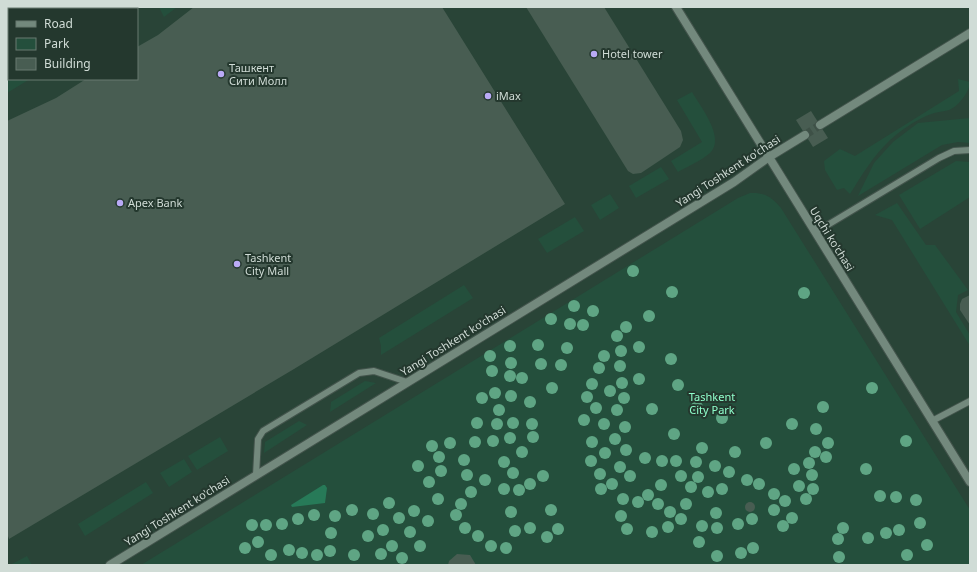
<svg xmlns="http://www.w3.org/2000/svg" width="977" height="572" viewBox="0 0 977 572" font-family="'Noto Sans',sans-serif">
	<style>
		.built { fill: #294437; fill-rule: evenodd }
		.green { fill: #244f3c }
		.water { fill: #277a58 }
		.building { fill: #485d52 }
		.lines { fill: none; stroke-linecap: round; stroke-linejoin: round }
		.street-tunnel { stroke: #3e5147; stroke-width: 8; stroke-dasharray: 8 4; stroke-linecap: butt }
		.lane-casing { stroke: #43544c; stroke-width: 8 }
		.street-casing { stroke: #43544c; stroke-width: 10 }
		.lane { stroke: #73897d; stroke-width: 6 }
		.street { stroke: #73897d; stroke-width: 8 }
		.tree { fill: #5fa584 }
		.poi-dot { fill: #baaaf6; stroke: #24382e; stroke-width: 1.5 }
		.labels { text-anchor: middle; stroke-width: 4; stroke-linejoin: round; paint-order: stroke }
		.poi-label { font-size: 11px; fill: #d0dcd6; stroke: #24382e; text-anchor: start }
		.street-label { font-size: 11px; fill: #d0dcd6; stroke: #24382e }
		.park-label { font-size: 11px; fill: #8ffecb; stroke: #24382e }
	</style>
	<rect width="100%" height="100%" fill="#24382e"/>
	<!-- built -->
	<path class="built" d="M7 7H970V565H7ZM9 9H137V79H9Z"/>
	<!-- green -->
	<g class="green">
		<polygon points="159,7 177,7 164,17"/>
		<polygon points="7,77 9,77 9,79 30,79 7,93"/>
		<path d="M958 79 970 82C970 91 958 107 949 110 941 112 935 112 926 116 913 122 900 131 890 140 873 156 862 175 850 194L844 188 837 190 825 170 824 161 840 149 855 156 959 91Z"/>
		<path d="M692 92C700 106 726 138 710 153 701 161 688 166 678 172L671 161 702 142 677 100Z"/>
		<polygon points="970,118 970,143 958,142 942,145 858,196 874,163 893,142 918,123"/>
		<polygon points="956,161 970,162 970,197 920,229 899,195"/>
		<polygon points="661,167 669,179 636,198 629,186"/>
		<path d="M750 193C764 192 772 197 781 208L970 510V565H141L738 198Z"/>
		<polygon points="610,194 619,208 600,220 591,205"/>
		<polygon points="897,203 926,245 935,245 968,290 958,295 956,312 970,335 970,346 892,220 875,215"/>
		<polygon points="575,217 584,231 547,253 538,239"/>
		<polygon points="464,285 473,298 381,355 381,346 379,338"/>
		<polygon points="365,381 376,383 330,412 331,402"/>
		<polygon points="299,421 307,425 264,453 265,442"/>
		<polygon points="220,437 228,451 197,470 188,456"/>
		<polygon points="184,459 192,472 169,487 160,473"/>
		<polygon points="146,482 153,493 85,536 78,524"/>
		<polygon points="27,556 32,565 10,565"/>
	</g>
	<!-- water -->
	<polygon class="water" points="323,485 325,485 327,488 325,503 292,507 291,505"/>
	<!-- building -->
	<g class="building">
		<polygon points="194,7 442,7 565,204 294,369 9,539 7,533 7,121 56,98 86,79 137,79 137,47 158,35"/>
		<polygon points="526,7 604,7 681,131 683,140 680,147 641,173 633,174 628,171"/>
		<polygon points="811,111 828,138 813,147 796,120"/>
		<polygon points="970,295 970,325 960,310 960,304 962,299"/>
		<circle cx="750" cy="507" r="5"/>
		<polygon points="457,554 470,555 476,565 448,565 449,561"/>
	</g>
	<g class="lines">
		<!-- street-tunnel -->
		<polyline class="street-tunnel" points="805,135 820,125"/>
		<defs>
			<g id="lane">
				<polyline points="55,9 58,7"/>
				<polyline points="94,9 97,7"/>
				<polyline points="7,38 9,37"/>
				<polyline points="7,56 9,57"/>
				<polyline points="816,232 939,158 954,151 970,150"/>
				<polyline points="932,421 970,401"/>
				<polyline points="256,475 258,439 263,431 359,373 374,371 407,382"/>
			</g>
			<g id="street">
				<polyline points="676,7 970,482"/>
				<polyline points="820,125 970,33"/>
				<polyline points="110,565 734,182 769,157 805,135"/>
			</g>
		</defs>
		<!-- lane casing -->
		<use href="#lane" class="lane-casing"/>
		<!-- street casing -->
		<use href="#street" class="street-casing"/>
		<!-- lane -->
		<use href="#lane" class="lane"/>
		<!-- street -->
		<use href="#street" class="street"/>
	</g>
	<!-- trees -->
	<g class="tree">
		<circle cx="633" cy="271" r="6"/>
		<circle cx="672" cy="292" r="6"/>
		<circle cx="804" cy="293" r="6"/>
		<circle cx="574" cy="306" r="6"/>
		<circle cx="593" cy="311" r="6"/>
		<circle cx="649" cy="316" r="6"/>
		<circle cx="551" cy="319" r="6"/>
		<circle cx="570" cy="324" r="6"/>
		<circle cx="583" cy="325" r="6"/>
		<circle cx="626" cy="327" r="6"/>
		<circle cx="617" cy="336" r="6"/>
		<circle cx="538" cy="345" r="6"/>
		<circle cx="510" cy="346" r="6"/>
		<circle cx="639" cy="347" r="6"/>
		<circle cx="567" cy="348" r="6"/>
		<circle cx="621" cy="351" r="6"/>
		<circle cx="490" cy="356" r="6"/>
		<circle cx="604" cy="356" r="6"/>
		<circle cx="671" cy="359" r="6"/>
		<circle cx="511" cy="363" r="6"/>
		<circle cx="541" cy="364" r="6"/>
		<circle cx="561" cy="365" r="6"/>
		<circle cx="620" cy="366" r="6"/>
		<circle cx="599" cy="368" r="6"/>
		<circle cx="492" cy="371" r="6"/>
		<circle cx="510" cy="376" r="6"/>
		<circle cx="522" cy="378" r="6"/>
		<circle cx="639" cy="379" r="6"/>
		<circle cx="622" cy="383" r="6"/>
		<circle cx="592" cy="384" r="6"/>
		<circle cx="678" cy="385" r="6"/>
		<circle cx="552" cy="388" r="6"/>
		<circle cx="872" cy="388" r="6"/>
		<circle cx="610" cy="391" r="6"/>
		<circle cx="495" cy="393" r="6"/>
		<circle cx="511" cy="396" r="6"/>
		<circle cx="587" cy="397" r="6"/>
		<circle cx="482" cy="398" r="6"/>
		<circle cx="624" cy="398" r="6"/>
		<circle cx="530" cy="402" r="6"/>
		<circle cx="697" cy="407" r="6"/>
		<circle cx="823" cy="407" r="6"/>
		<circle cx="596" cy="408" r="6"/>
		<circle cx="652" cy="409" r="6"/>
		<circle cx="499" cy="410" r="6"/>
		<circle cx="617" cy="410" r="6"/>
		<circle cx="722" cy="418" r="6"/>
		<circle cx="584" cy="420" r="6"/>
		<circle cx="477" cy="423" r="6"/>
		<circle cx="513" cy="423" r="6"/>
		<circle cx="497" cy="424" r="6"/>
		<circle cx="532" cy="424" r="6"/>
		<circle cx="604" cy="424" r="6"/>
		<circle cx="792" cy="424" r="6"/>
		<circle cx="625" cy="427" r="6"/>
		<circle cx="816" cy="429" r="6"/>
		<circle cx="674" cy="434" r="6"/>
		<circle cx="533" cy="437" r="6"/>
		<circle cx="510" cy="438" r="6"/>
		<circle cx="615" cy="439" r="6"/>
		<circle cx="493" cy="441" r="6"/>
		<circle cx="906" cy="441" r="6"/>
		<circle cx="475" cy="442" r="6"/>
		<circle cx="592" cy="442" r="6"/>
		<circle cx="450" cy="443" r="6"/>
		<circle cx="766" cy="443" r="6"/>
		<circle cx="828" cy="443" r="6"/>
		<circle cx="432" cy="446" r="6"/>
		<circle cx="702" cy="448" r="6"/>
		<circle cx="626" cy="450" r="6"/>
		<circle cx="522" cy="452" r="6"/>
		<circle cx="735" cy="452" r="6"/>
		<circle cx="815" cy="452" r="6"/>
		<circle cx="605" cy="453" r="6"/>
		<circle cx="439" cy="457" r="6"/>
		<circle cx="826" cy="457" r="6"/>
		<circle cx="645" cy="458" r="6"/>
		<circle cx="464" cy="460" r="6"/>
		<circle cx="591" cy="461" r="6"/>
		<circle cx="662" cy="461" r="6"/>
		<circle cx="676" cy="461" r="6"/>
		<circle cx="504" cy="462" r="6"/>
		<circle cx="696" cy="462" r="6"/>
		<circle cx="809" cy="463" r="6"/>
		<circle cx="418" cy="466" r="6"/>
		<circle cx="715" cy="466" r="6"/>
		<circle cx="620" cy="467" r="6"/>
		<circle cx="794" cy="469" r="6"/>
		<circle cx="866" cy="469" r="6"/>
		<circle cx="441" cy="471" r="6"/>
		<circle cx="729" cy="472" r="6"/>
		<circle cx="513" cy="473" r="6"/>
		<circle cx="600" cy="474" r="6"/>
		<circle cx="467" cy="475" r="6"/>
		<circle cx="812" cy="475" r="6"/>
		<circle cx="543" cy="476" r="6"/>
		<circle cx="630" cy="476" r="6"/>
		<circle cx="681" cy="476" r="6"/>
		<circle cx="698" cy="477" r="6"/>
		<circle cx="485" cy="480" r="6"/>
		<circle cx="747" cy="480" r="6"/>
		<circle cx="429" cy="482" r="6"/>
		<circle cx="530" cy="484" r="6"/>
		<circle cx="612" cy="484" r="6"/>
		<circle cx="759" cy="484" r="6"/>
		<circle cx="661" cy="485" r="6"/>
		<circle cx="799" cy="486" r="6"/>
		<circle cx="691" cy="487" r="6"/>
		<circle cx="504" cy="489" r="6"/>
		<circle cx="601" cy="489" r="6"/>
		<circle cx="722" cy="489" r="6"/>
		<circle cx="813" cy="489" r="6"/>
		<circle cx="519" cy="490" r="6"/>
		<circle cx="471" cy="492" r="6"/>
		<circle cx="708" cy="492" r="6"/>
		<circle cx="774" cy="494" r="6"/>
		<circle cx="648" cy="495" r="6"/>
		<circle cx="880" cy="496" r="6"/>
		<circle cx="896" cy="497" r="6"/>
		<circle cx="438" cy="499" r="6"/>
		<circle cx="623" cy="499" r="6"/>
		<circle cx="806" cy="499" r="6"/>
		<circle cx="916" cy="500" r="6"/>
		<circle cx="785" cy="501" r="6"/>
		<circle cx="638" cy="502" r="6"/>
		<circle cx="389" cy="503" r="6"/>
		<circle cx="461" cy="504" r="6"/>
		<circle cx="658" cy="504" r="6"/>
		<circle cx="686" cy="504" r="6"/>
		<circle cx="352" cy="510" r="6"/>
		<circle cx="551" cy="510" r="6"/>
		<circle cx="774" cy="510" r="6"/>
		<circle cx="414" cy="511" r="6"/>
		<circle cx="511" cy="512" r="6"/>
		<circle cx="670" cy="512" r="6"/>
		<circle cx="716" cy="513" r="6"/>
		<circle cx="373" cy="514" r="6"/>
		<circle cx="314" cy="515" r="6"/>
		<circle cx="456" cy="515" r="6"/>
		<circle cx="335" cy="516" r="6"/>
		<circle cx="621" cy="516" r="6"/>
		<circle cx="399" cy="518" r="6"/>
		<circle cx="792" cy="518" r="6"/>
		<circle cx="298" cy="519" r="6"/>
		<circle cx="681" cy="519" r="6"/>
		<circle cx="752" cy="519" r="6"/>
		<circle cx="428" cy="521" r="6"/>
		<circle cx="920" cy="523" r="6"/>
		<circle cx="282" cy="524" r="6"/>
		<circle cx="738" cy="524" r="6"/>
		<circle cx="252" cy="525" r="6"/>
		<circle cx="266" cy="525" r="6"/>
		<circle cx="702" cy="526" r="6"/>
		<circle cx="783" cy="526" r="6"/>
		<circle cx="668" cy="527" r="6"/>
		<circle cx="465" cy="528" r="6"/>
		<circle cx="530" cy="528" r="6"/>
		<circle cx="717" cy="528" r="6"/>
		<circle cx="843" cy="528" r="6"/>
		<circle cx="558" cy="529" r="6"/>
		<circle cx="627" cy="529" r="6"/>
		<circle cx="383" cy="530" r="6"/>
		<circle cx="899" cy="530" r="6"/>
		<circle cx="515" cy="531" r="6"/>
		<circle cx="410" cy="532" r="6"/>
		<circle cx="652" cy="532" r="6"/>
		<circle cx="331" cy="533" r="6"/>
		<circle cx="886" cy="533" r="6"/>
		<circle cx="368" cy="536" r="6"/>
		<circle cx="478" cy="536" r="6"/>
		<circle cx="547" cy="537" r="6"/>
		<circle cx="868" cy="538" r="6"/>
		<circle cx="838" cy="539" r="6"/>
		<circle cx="258" cy="542" r="6"/>
		<circle cx="699" cy="542" r="6"/>
		<circle cx="927" cy="545" r="6"/>
		<circle cx="392" cy="546" r="6"/>
		<circle cx="420" cy="546" r="6"/>
		<circle cx="491" cy="546" r="6"/>
		<circle cx="245" cy="548" r="6"/>
		<circle cx="506" cy="548" r="6"/>
		<circle cx="753" cy="548" r="6"/>
		<circle cx="289" cy="550" r="6"/>
		<circle cx="330" cy="551" r="6"/>
		<circle cx="302" cy="553" r="6"/>
		<circle cx="741" cy="553" r="6"/>
		<circle cx="381" cy="554" r="6"/>
		<circle cx="271" cy="555" r="6"/>
		<circle cx="317" cy="555" r="6"/>
		<circle cx="354" cy="555" r="6"/>
		<circle cx="907" cy="555" r="6"/>
		<circle cx="717" cy="556" r="6"/>
		<circle cx="839" cy="557" r="6"/>
		<circle cx="402" cy="558" r="6"/>
	</g>
	<!-- markers -->
	<g class="poi-dot">
		<circle cx="594" cy="54" r="4"/>
		<circle cx="221" cy="74" r="4"/>
		<circle cx="488" cy="96" r="4"/>
		<circle cx="120" cy="203" r="4"/>
		<circle cx="237" cy="264" r="4"/>
	</g>
	<g class="labels">
		<!-- poi labels -->
		<g class="poi-label">
			<text x="602" y="58">Hotel tower</text>
			<text x="229" y="72">Ташкент<tspan x="229" dy="13">Сити Молл</tspan></text>
			<text x="496" y="100">iMax</text>
			<text x="128" y="207">Apex Bank</text>
			<text x="245" y="262">Tashkent<tspan x="245" dy="13">City Mall</tspan></text>
		</g>
		<!-- street labels -->
		<g class="street-label">
			<text transform="translate(728 171) rotate(-33)" y="4">Yangi Toshkent ko'chasi</text>
			<text transform="translate(832 239) rotate(58)" y="4">Uqchi ko'chasi</text>
			<text transform="translate(453 341) rotate(-32)" y="4">Yangi Toshkent ko'chasi</text>
			<text transform="translate(177 511) rotate(-32)" y="4">Yangi Toshkent ko'chasi</text>
		</g>
		<!-- park labels -->
		<g class="park-label">
			<text x="712" y="401">Tashkent<tspan x="712" dy="13">City Park</tspan></text>
		</g>
	</g>
	<!-- border -->
	<rect width="977" height="572" fill="none" stroke="#d0dcd6" stroke-width="16"/>
	<!-- legend -->
	<rect x="8" y="8" width="130" height="72" fill="#24382e" stroke="#697a71"/>
	<rect x="16" y="21" width="20" height="6" fill="#73897d" stroke="#697a71"/>
	<text x="44" y="28" font-size="12" fill="#d0dcd6">Road</text>
	<rect x="16" y="38" width="20" height="12" fill="#244f3c" stroke="#697a71"/>
	<text x="44" y="48" font-size="12" fill="#d0dcd6">Park</text>
	<rect x="16" y="58" width="20" height="12" fill="#485d52" stroke="#697a71"/>
	<text x="44" y="68" font-size="12" fill="#d0dcd6">Building</text>
</svg>
